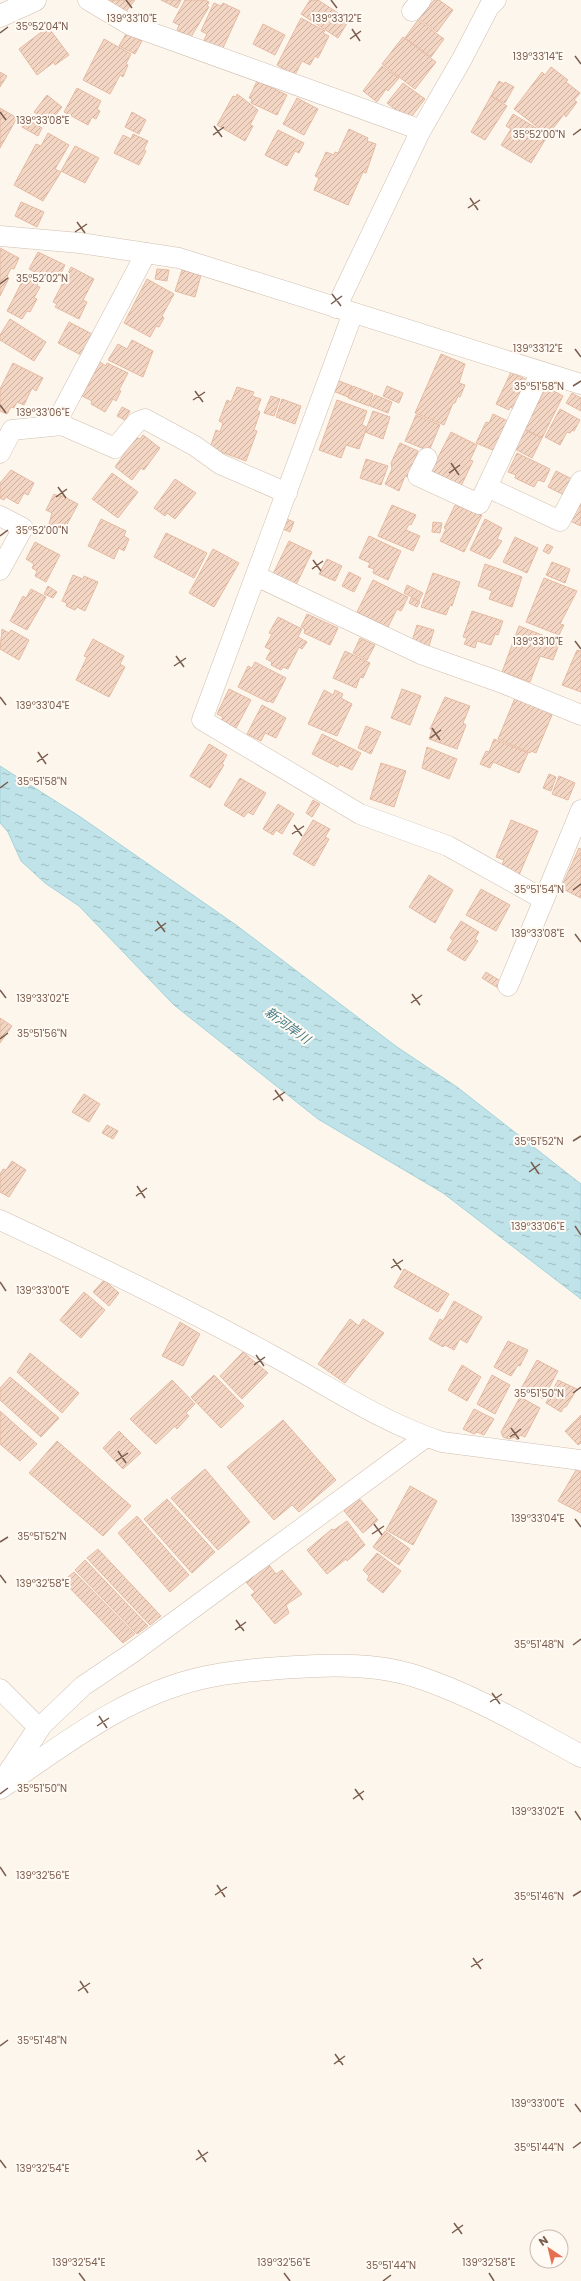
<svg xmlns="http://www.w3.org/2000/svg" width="581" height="2281" viewBox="0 0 581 2281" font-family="Poppins,'Noto Sans JP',sans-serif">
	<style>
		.water { fill: url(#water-ripples); stroke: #a5d3da }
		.building { fill: url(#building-hatch); stroke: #e6bba3 }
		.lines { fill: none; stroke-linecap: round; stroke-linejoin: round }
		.minor-casing { stroke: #d1beb0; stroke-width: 21 }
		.tertiary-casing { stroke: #d1beb0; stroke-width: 23 }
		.minor { stroke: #fff; stroke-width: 20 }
		.tertiary { stroke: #fff; stroke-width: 22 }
		.ticks { fill: none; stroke: #7a5c4d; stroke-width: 1.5 }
		.labels { text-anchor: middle; stroke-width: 4; stroke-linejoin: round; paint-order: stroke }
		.water-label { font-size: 13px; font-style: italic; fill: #437c86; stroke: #fffaf3 }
		.ticks-label { font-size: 10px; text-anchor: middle; fill: #7a5c4d; stroke: #fffaf3; stroke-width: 4; stroke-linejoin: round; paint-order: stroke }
	</style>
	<defs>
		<pattern id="water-ripples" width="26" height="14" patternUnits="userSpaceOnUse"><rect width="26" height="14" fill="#bfe3e8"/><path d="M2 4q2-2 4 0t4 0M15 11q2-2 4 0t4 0" fill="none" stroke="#a0bbbe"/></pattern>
		<pattern id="building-hatch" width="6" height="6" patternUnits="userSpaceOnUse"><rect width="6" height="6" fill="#f3d5c3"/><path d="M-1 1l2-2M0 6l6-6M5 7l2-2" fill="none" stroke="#cab0a1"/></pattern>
	</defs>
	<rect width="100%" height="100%" fill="#fdf6ec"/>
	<!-- water -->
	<polygon class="water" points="0,766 79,816 236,925 397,1047 457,1087 581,1184 581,1299 443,1193 318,1119 174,1005 79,906 45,883 21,861 8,832 0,823"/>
	<!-- building -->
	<g class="building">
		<polygon points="105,0 135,0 124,14"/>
		<polygon points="161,0 181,0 177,8"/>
		<polygon points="185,0 205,0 209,2 207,6 209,7 191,37 177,30 179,25 173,22"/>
		<polygon points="310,0 318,0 349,20 338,38 301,14"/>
		<polygon points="434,0 439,0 453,10 437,32 419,19"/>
		<polygon points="214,3 221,6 223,3 240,11 222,50 203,42 207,34 201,31"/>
		<polygon points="301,18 325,31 323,33 329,36 318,58 315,56 310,65 302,61 295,75 277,65"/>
		<polygon points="418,20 444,39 431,57 405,38"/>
		<polygon points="263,24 285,35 275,55 253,44"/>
		<polygon points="48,27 69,55 55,65 54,62 37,75 19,49"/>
		<polygon points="126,34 142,41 135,54 119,46"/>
		<polygon points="403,37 436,62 415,89 382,64"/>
		<polygon points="104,39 131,54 126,64 128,65 123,77 120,75 110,94 83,80"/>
		<polygon points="382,66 399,78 388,91 386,89 377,102 363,91"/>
		<polygon points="551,67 568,80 566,82 580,93 574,100 577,102 566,117 564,114 548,135 514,109 542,72 545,75"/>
		<polygon points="0,72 7,76 0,87"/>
		<polygon points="257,81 287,95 277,115 251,103 252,99 249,98"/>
		<polygon points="499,81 504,84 505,82 514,87 505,103 491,96"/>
		<polygon points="403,83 425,99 409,120 387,103"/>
		<polygon points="77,88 101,101 97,109 100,111 96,119 92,117 88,125 64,112"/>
		<polygon points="237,94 258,110 250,125 253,126 245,141 217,125 233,96 236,97"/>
		<polygon points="47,95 62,107 49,123 34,112"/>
		<polygon points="491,96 507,106 485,140 471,132"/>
		<polygon points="297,98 318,109 304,135 283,124"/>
		<polygon points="0,108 17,118 0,148"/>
		<polygon points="132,112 146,120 139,134 125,127"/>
		<polygon points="513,114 548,135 531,163 501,145 511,129 506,126"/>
		<polygon points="27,119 42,128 38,136 22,127"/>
		<polygon points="349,129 368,138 367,141 376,144 366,173 363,172 348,205 314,190 319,178 315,176 326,152 334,155 335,152 338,153"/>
		<polygon points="278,130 304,143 299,153 295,151 287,166 265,155"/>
		<polygon points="48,133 69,145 55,169 61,172 43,201 14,185 36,144 41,146"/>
		<polygon points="133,134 148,141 144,149 146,151 139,165 114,153 123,135 131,139"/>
		<polygon points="75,146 99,158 85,183 61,171"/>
		<polygon points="21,202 44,212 37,227 15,216"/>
		<polygon points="0,248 19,258 14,269 11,268 7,276 9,278 0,296"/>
		<polygon points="38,252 65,265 56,283 29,269"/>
		<polygon points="71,267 94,279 83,300 87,302 79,319 55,307 57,304 53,302"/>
		<polygon points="157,269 169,270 167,281 155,279"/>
		<polygon points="182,270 201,275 195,297 175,291"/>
		<polygon points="26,274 39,281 37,286 40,287 34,298 37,299 30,312 27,311 22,319 7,311"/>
		<polygon points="147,279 174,294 162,316 164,318 159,327 156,326 150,337 124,323"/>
		<polygon points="10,319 46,342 34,361 0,340 0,335"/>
		<polygon points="69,322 92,334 81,355 58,343"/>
		<polygon points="132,340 153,351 143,377 108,360 118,344 127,349"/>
		<polygon points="441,354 465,364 459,383 465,385 460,397 458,396 455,403 453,403 444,425 415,413"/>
		<polygon points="100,362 106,366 107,363 128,373 119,390 121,391 116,401 113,399 105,412 91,404 92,401 82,396"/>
		<polygon points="13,363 43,378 36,391 32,388 24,405 17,402 14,408 11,407 7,414 0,411 0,389"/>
		<polygon points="511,372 531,382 514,409 510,407 509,410 496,404"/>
		<polygon points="337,380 352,386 348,397 333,391"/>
		<polygon points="353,386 373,394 369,406 348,398"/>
		<polygon points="387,386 403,393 399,403 383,396"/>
		<polygon points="237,387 254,392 252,396 261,399 257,410 260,412 254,430 257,431 246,461 210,448 216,430 220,432 223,423 219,421 227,400 231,402"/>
		<polygon points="546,387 563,396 542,438 525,429"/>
		<polygon points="572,393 581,398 581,411 566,403"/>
		<polygon points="375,395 392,402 388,413 370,406"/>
		<polygon points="271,396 280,399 274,416 264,413"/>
		<polygon points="282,399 301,406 295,424 276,417"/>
		<polygon points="337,400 367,411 362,425 367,427 359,449 346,445 341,458 319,450"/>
		<polygon points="122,407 130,411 125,420 117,416"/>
		<polygon points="560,409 580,420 574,431 572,430 570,433 567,432 560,445 545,437"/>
		<polygon points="373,411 390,417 383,439 365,432"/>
		<polygon points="493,414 512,423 495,451 476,443 486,422 489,423"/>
		<polygon points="416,415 440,425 429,451 405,441"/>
		<polygon points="525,430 542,438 532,458 515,449"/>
		<polygon points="451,432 477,445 470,460 473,461 461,486 431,471"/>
		<polygon points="143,435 160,448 144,470 141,468 132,480 115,467 136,437 140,439"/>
		<polygon points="400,443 418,451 408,477 405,476 399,491 385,484 392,469 391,463"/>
		<polygon points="517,453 550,469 544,482 538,480 534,487 515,478 516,475 508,472"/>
		<polygon points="366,459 388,466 381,485 360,478"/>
		<polygon points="11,470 34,483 28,495 24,493 18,504 6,497 4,500 0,498 0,483"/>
		<polygon points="556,471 572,479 564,495 548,487"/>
		<polygon points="112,473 138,492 118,518 92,499"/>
		<polygon points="175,479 196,493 175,519 167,513 165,516 154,508"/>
		<polygon points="54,494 60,497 61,495 78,504 63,532 49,524 52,513 46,510"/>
		<polygon points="581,497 581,526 570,521"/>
		<polygon points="392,505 416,515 411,525 409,524 406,530 420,536 413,551 378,536"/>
		<polygon points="455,505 482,515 464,552 440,541 446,529 444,528"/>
		<polygon points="101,519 126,531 124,536 129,539 124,551 119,548 114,559 88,546"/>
		<polygon points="287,519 294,522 290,532 283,529"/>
		<polygon points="485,519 502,528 497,539 502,541 490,559 470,550"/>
		<polygon points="433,522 442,523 440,533 432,532"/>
		<polygon points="166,533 207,553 194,578 154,557"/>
		<polygon points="369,536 401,551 388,580 373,573 374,569 368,567 370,563 359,558"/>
		<polygon points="515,537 538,548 527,573 503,562"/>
		<polygon points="289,541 312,552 296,585 273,574"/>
		<polygon points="35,542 60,555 46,582 35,576 37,571 32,568 34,564 26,559"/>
		<polygon points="547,544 553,547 549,554 543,551"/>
		<polygon points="213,549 239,563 214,607 189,593"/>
		<polygon points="327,559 342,566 335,581 319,574"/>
		<polygon points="552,562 570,569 565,583 546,575"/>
		<polygon points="485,564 522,577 512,607 489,599 492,591 478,586"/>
		<polygon points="349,572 361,578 354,592 342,586"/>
		<polygon points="433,573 460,582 452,606 450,605 446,615 421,607"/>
		<polygon points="73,575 83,579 84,576 98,582 85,611 77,607 75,610 66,606 67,603 62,601"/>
		<polygon points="544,578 577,591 560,624 564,625 559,635 526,622"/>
		<polygon points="373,580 408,597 401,611 397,609 388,627 357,612"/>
		<polygon points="407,585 423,593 419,601 404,593"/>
		<polygon points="48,586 57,592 53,598 44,594"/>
		<polygon points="31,589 46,597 27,630 10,621 23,596 26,598"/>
		<polygon points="411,598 420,602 417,607 409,603"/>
		<polygon points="472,611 503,621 498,635 495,634 491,645 477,641 475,648 464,644 467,638 463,637"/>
		<polygon points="307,614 338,628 330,645 304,633 305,629 301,627"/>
		<polygon points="278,617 302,629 298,637 307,642 302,649 299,647 288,669 283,667 281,670 271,665 272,662 266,659 271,650 265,647 272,634 269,633"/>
		<polygon points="417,625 434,630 429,646 412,641"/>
		<polygon points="519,626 560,642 553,660 540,656 530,682 502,672"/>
		<polygon points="2,629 9,633 11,630 29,640 19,660 0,649"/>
		<polygon points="360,638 375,645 367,660 353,653"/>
		<polygon points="93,639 124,656 120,664 125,667 109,697 76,680 87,657 84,656"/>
		<polygon points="577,650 581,651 581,692 562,685"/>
		<polygon points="345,651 370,663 363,678 360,677 356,688 333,678"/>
		<polygon points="255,662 286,678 273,703 269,701 268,702 238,687 248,666 252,668"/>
		<polygon points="229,689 251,700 236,728 221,721 223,717 217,714"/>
		<polygon points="402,689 421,696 410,725 391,718"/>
		<polygon points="324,690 333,695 335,690 343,694 341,698 352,704 337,736 308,724"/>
		<polygon points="445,697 470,706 463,723 466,725 457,749 429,739 432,730 430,729"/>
		<polygon points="515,698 548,711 547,713 552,715 536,753 531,751 530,753 498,739"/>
		<polygon points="262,705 286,718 276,738 265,733 261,741 247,734"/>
		<polygon points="366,726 381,732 371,754 358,748"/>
		<polygon points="322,734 361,753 352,770 339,764 338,767 312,754"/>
		<polygon points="494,739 528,753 519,773 493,762 490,768 480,764 486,751 489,752"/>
		<polygon points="209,744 227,755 222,764 224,765 210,788 190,776"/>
		<polygon points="427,747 457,759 449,779 422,768"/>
		<polygon points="381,763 406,771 394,807 370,799"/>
		<polygon points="549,774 556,777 551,791 543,788"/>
		<polygon points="559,776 575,783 568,800 552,794"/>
		<polygon points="240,778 266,793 253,815 248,812 244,817 224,805"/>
		<polygon points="313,800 320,804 312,817 306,813"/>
		<polygon points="278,804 294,814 282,834 276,830 273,835 263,829"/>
		<polygon points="313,820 330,829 325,837 329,839 314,866 293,854"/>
		<polygon points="511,820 538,831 519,875 501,867 504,860 496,857"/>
		<polygon points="579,848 581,849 581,898 561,888"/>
		<polygon points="429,875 453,890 435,923 409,907"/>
		<polygon points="481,889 510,905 496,931 466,915"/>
		<polygon points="461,921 479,932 475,939 478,941 465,961 447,950 453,940 450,938"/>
		<polygon points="486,972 502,982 498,988 482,978"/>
		<polygon points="0,1018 12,1026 0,1043"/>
		<polygon points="84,1094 100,1104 89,1122 72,1112"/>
		<polygon points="107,1125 118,1131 113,1139 102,1133"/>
		<polygon points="12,1161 26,1170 9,1197 0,1192 0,1174 3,1169 6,1170"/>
		<polygon points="404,1269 449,1294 438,1312 394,1287"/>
		<polygon points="104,1280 119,1293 109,1306 93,1292"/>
		<polygon points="84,1292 105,1310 81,1338 60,1320"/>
		<polygon points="454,1301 482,1317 467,1343 460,1339 454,1350 445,1345 443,1347 429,1339 440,1319 443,1321"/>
		<polygon points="350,1319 359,1326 363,1319 384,1333 345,1383 318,1364"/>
		<polygon points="180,1322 200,1334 183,1366 162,1356"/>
		<polygon points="508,1341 528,1350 520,1366 518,1365 511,1376 494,1367"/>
		<polygon points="243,1352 268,1373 242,1399 220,1376"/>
		<polygon points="30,1353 79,1393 62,1413 17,1372"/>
		<polygon points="537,1360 558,1371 543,1399 522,1387"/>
		<polygon points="462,1365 481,1377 467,1401 448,1390"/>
		<polygon points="214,1375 244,1406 221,1428 191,1397"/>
		<polygon points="492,1375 510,1385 495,1414 477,1404"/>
		<polygon points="10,1377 59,1418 41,1437 0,1400 0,1388"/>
		<polygon points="172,1380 195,1404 186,1413 189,1416 177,1429 175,1426 156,1444 130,1419"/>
		<polygon points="558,1380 577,1389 566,1407 564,1407 561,1412 546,1403"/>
		<polygon points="520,1397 540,1408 525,1437 520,1435 517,1440 515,1437 509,1439 503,1437 501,1432"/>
		<polygon points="474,1409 494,1419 484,1435 477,1432 474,1434 463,1429"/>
		<polygon points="0,1411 37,1444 20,1461 0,1444"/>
		<polygon points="581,1415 581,1443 578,1445 565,1431"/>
		<polygon points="283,1420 336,1480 299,1512 292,1505 274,1520 227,1467"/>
		<polygon points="119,1431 141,1453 123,1469 103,1448"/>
		<polygon points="57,1441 131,1506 103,1536 29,1473"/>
		<polygon points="205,1469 250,1522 218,1550 171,1498"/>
		<polygon points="576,1470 581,1472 581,1513 558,1501"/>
		<polygon points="410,1486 437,1501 413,1545 386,1530"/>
		<polygon points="359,1498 378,1520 363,1533 344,1511"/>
		<polygon points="167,1499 215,1552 192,1573 144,1519"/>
		<polygon points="137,1516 189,1575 170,1592 118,1533"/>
		<polygon points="347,1521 365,1545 347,1561 346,1559 327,1574 307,1550 332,1529 334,1530"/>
		<polygon points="385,1531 410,1549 399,1565 373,1547"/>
		<polygon points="98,1549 161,1616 150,1625 87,1558"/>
		<polygon points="377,1553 401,1571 383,1593 367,1580 369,1576 363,1570"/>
		<polygon points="85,1560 148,1626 137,1634 75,1570"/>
		<polygon points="266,1561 276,1574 282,1570 302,1594 286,1605 289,1613 275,1624 251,1595 255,1592 244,1580"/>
		<polygon points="74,1572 135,1634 123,1643 63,1581"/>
	</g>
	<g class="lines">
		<defs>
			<g id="minor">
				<polyline points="88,0 130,25 421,130"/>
				<polyline points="412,11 421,0"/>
				<polyline points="0,236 80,243 179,258 581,384"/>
				<polyline points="336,308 421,130 462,59 489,7 496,0"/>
				<polyline points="353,313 202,720 360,814 448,846 543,899"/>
				<polyline points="55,425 146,253"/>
				<polyline points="0,453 12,430 62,425 115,448 137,422 145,419 195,446 220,464 287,493"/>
				<polyline points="427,458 418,476 479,504 541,372"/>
				<polyline points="487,487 560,521 581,481"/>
				<polyline points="0,516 23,528 0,570"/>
				<polyline points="256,576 421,654 500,682 581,715"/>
				<polyline points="508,986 581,810"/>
				<path d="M0 1220C92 1263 184 1307 273 1356 329 1386 381 1422 442 1442L581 1460"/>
				<polyline points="0,1689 39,1728 83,1686 132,1653 426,1437"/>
			</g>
			<g id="tertiary">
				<polyline points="0,16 35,0"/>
				<polyline points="2,1783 39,1728"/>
				<path d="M0 1788C63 1745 126 1695 202 1678 233 1671 264 1669 296 1667 335 1664 378 1664 415 1676 474 1695 527 1727 581 1756"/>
			</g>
		</defs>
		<!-- minor casing -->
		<use href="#minor" class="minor-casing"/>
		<!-- tertiary casing -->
		<use href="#tertiary" class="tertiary-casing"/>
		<!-- minor -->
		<use href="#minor" class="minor"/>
		<!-- tertiary -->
		<use href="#tertiary" class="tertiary"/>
	</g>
	<!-- ticks -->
	<path class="ticks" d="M126 0 132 8M331 0 337 8M352 29 360 41M0 33 8 27M350 39 361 31M575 56 581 64M0 112 6 120M214 126 222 137M213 135 224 127M573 135 581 129M470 198 478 210M468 208 480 200M77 222 85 233M75 232 87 224M0 284 8 278M332 294 341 306M331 304 342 296M575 349 581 357M573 386 581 381M195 391 203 402M193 400 205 392M0 405 6 413M451 463 459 475M449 473 460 465M58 487 66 498M56 497 67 489M0 536 8 530M313 560 321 571M312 569 323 561M575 641 581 649M176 656 184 667M174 666 186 658M0 697 6 705M432 728 440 740M430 738 441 730M38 752 46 764M37 762 48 754M0 788 8 782M294 825 302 836M292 834 304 826M573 890 581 884M157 921 165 932M155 931 166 923M575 934 581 942M0 990 6 998M412 994 420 1005M411 1003 422 995M0 1039 8 1033M275 1090 283 1101M273 1100 285 1092M573 1141 581 1136M531 1162 539 1174M529 1172 540 1164M137 1186 145 1198M136 1196 147 1188M575 1226 581 1235M393 1259 401 1270M391 1268 403 1260M0 1282 6 1291M256 1355 264 1366M254 1365 265 1357M573 1393 581 1387M511 1428 519 1439M510 1437 521 1429M118 1451 126 1463M116 1461 128 1453M575 1519 581 1527M374 1524 382 1535M372 1534 384 1526M0 1542 8 1537M0 1575 6 1583M236 1620 244 1631M235 1630 246 1622M573 1645 581 1639M492 1693 500 1704M490 1702 502 1694M99 1716 107 1728M97 1726 109 1718M355 1789 363 1800M0 1794 8 1788M353 1799 364 1791M575 1811 581 1820M0 1867 6 1876M217 1885 225 1897M215 1895 227 1887M573 1896 581 1891M473 1958 481 1969M471 1967 483 1959M80 1981 88 1993M78 1991 90 1983M0 2046 8 2040M335 2054 343 2065M334 2064 345 2056M575 2104 581 2112M573 2148 581 2142M198 2150 206 2162M0 2160 6 2168M196 2160 208 2152M454 2223 462 2234M452 2233 463 2225M79 2273 85 2281M284 2273 290 2281M489 2273 494 2281M383 2281 391 2275"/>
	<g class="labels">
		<!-- water labels -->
		<g class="water-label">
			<text transform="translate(288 1025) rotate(36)" y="5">新河岸川</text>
		</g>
	</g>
	<g class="ticks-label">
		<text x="337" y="22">139°33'12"E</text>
		<text x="132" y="22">139°33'10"E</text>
		<text x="42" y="30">35°52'04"N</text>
		<text x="538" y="60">139°33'14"E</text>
		<text x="43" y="124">139°33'08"E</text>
		<text x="539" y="138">35°52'00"N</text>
		<text x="42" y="282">35°52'02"N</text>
		<text x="538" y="352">139°33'12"E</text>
		<text x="539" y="390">35°51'58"N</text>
		<text x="43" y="416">139°33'06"E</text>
		<text x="42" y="534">35°52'00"N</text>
		<text x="538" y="645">139°33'10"E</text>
		<text x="43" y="709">139°33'04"E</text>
		<text x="42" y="785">35°51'58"N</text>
		<text x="539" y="893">35°51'54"N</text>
		<text x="538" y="937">139°33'08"E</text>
		<text x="43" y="1002">139°33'02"E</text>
		<text x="42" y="1037">35°51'56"N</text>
		<text x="539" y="1145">35°51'52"N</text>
		<text x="538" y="1230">139°33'06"E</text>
		<text x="43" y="1294">139°33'00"E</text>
		<text x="539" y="1397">35°51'50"N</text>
		<text x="538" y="1522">139°33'04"E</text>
		<text x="42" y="1540">35°51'52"N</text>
		<text x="43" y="1587">139°32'58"E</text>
		<text x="539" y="1648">35°51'48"N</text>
		<text x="42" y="1792">35°51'50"N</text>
		<text x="538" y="1815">139°33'02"E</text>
		<text x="43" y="1879">139°32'56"E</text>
		<text x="539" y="1900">35°51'46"N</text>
		<text x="42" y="2044">35°51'48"N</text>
		<text x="538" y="2107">139°33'00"E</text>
		<text x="539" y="2151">35°51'44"N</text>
		<text x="43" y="2172">139°32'54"E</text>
		<text x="79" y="2266">139°32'54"E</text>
		<text x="284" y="2266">139°32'56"E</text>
		<text x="489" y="2266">139°32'58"E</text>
		<text x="391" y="2269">35°51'44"N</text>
	</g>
	<!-- north arrow -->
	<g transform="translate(549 2249) rotate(325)"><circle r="19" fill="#fffaf3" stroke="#cabbb1"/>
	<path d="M0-3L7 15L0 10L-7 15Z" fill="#e76f51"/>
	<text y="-6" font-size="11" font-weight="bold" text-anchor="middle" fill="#7a5c4d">N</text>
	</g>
</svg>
